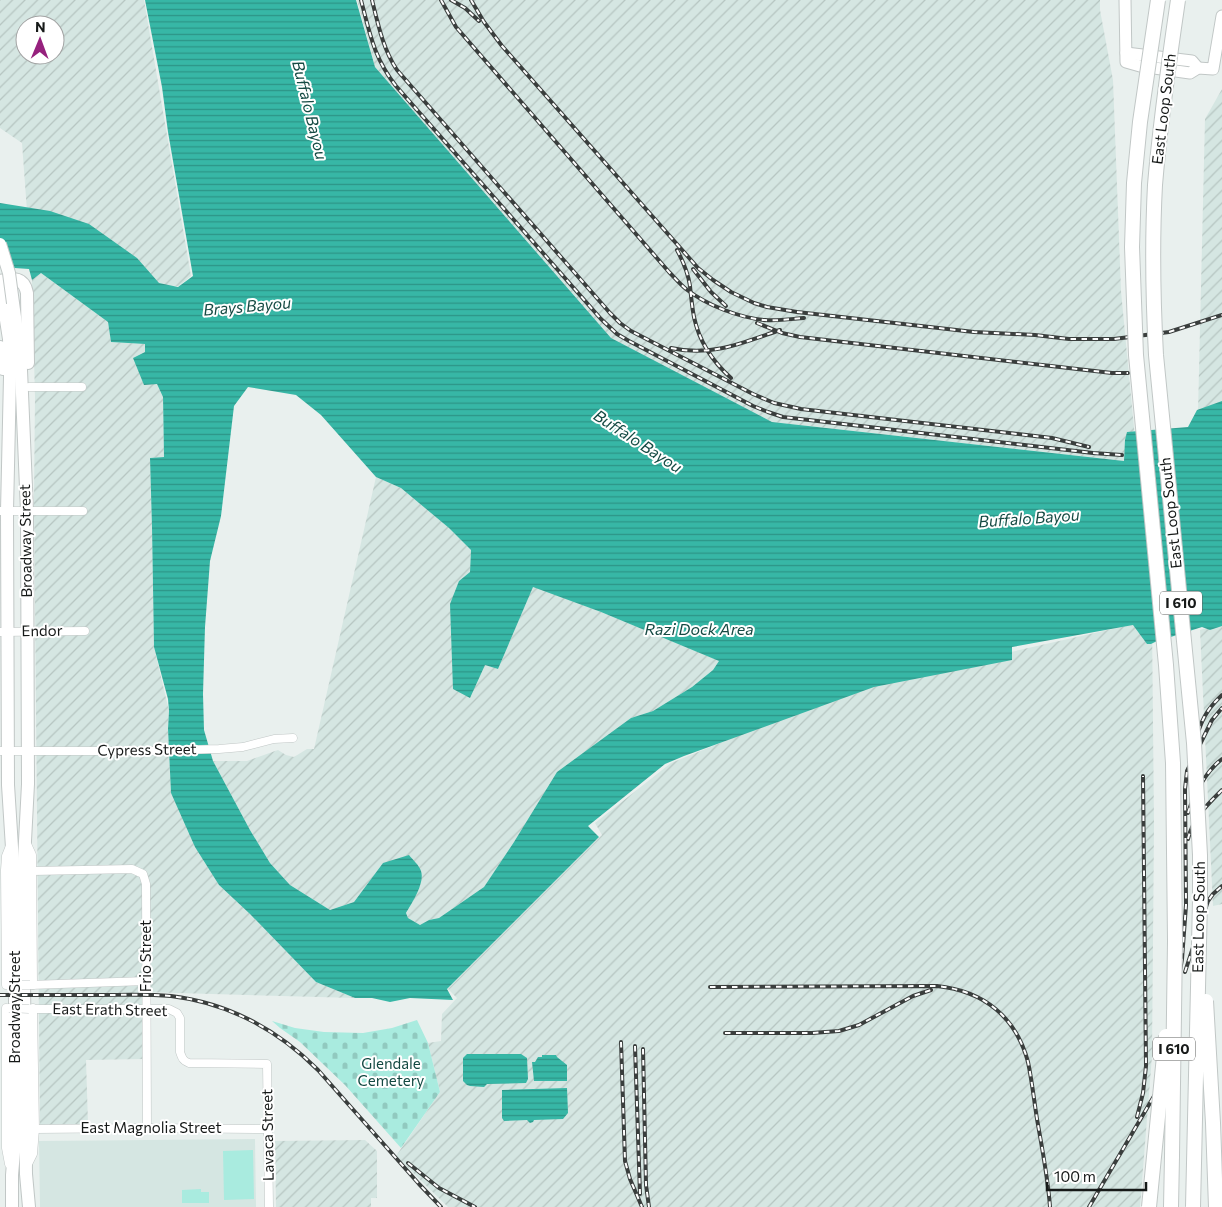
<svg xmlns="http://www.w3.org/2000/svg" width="1222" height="1207" viewBox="0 0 1222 1207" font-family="Commissioner,sans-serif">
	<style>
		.built { fill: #d5e6e2 }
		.industrial { fill: url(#industrial-furrows); fill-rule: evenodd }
		.cemetery { fill: url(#cemetery-stones) }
		.park { fill: #a9ebdf }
		.water { fill: url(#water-rules); fill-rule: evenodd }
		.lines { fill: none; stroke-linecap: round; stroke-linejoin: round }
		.minor-casing { stroke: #c1c7c6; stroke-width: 9 }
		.secondary-casing { stroke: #c1c7c6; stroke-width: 13 }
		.primary-casing { stroke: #c1c7c6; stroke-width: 14 }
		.motorway-casing { stroke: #c1c7c6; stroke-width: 16 }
		.minor { stroke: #fff; stroke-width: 8 }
		.secondary { stroke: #fff; stroke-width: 11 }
		.primary { stroke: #fff; stroke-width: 12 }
		.motorway { stroke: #fff; stroke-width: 14 }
		.rail-casing { stroke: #3a3e3d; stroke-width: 4 }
		.rail { stroke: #fff; stroke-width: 2; stroke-dasharray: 5.5; stroke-linecap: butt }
		.minor-bridge-casing { stroke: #c1c7c6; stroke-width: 9; stroke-linecap: butt }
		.primary-bridge-casing { stroke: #c1c7c6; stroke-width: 14; stroke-linecap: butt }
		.motorway-bridge-casing { stroke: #c1c7c6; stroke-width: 16; stroke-linecap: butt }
		.minor-bridge { stroke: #fff; stroke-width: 8 }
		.primary-bridge { stroke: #fff; stroke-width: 12 }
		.motorway-bridge { stroke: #fff; stroke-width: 14 }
		.labels { text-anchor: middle; stroke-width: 4; stroke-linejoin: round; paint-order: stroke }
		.shield { fill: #fff; stroke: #5c5e5d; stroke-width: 1 }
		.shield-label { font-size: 14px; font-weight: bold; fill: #161918 }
		.street-label { font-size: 15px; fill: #161918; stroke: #fff }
		.park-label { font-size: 15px; fill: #134942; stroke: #fff }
		.water-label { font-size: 16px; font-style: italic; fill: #164b44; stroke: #fff }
	</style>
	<defs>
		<pattern id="industrial-furrows" width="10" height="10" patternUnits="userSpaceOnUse" patternTransform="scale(1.25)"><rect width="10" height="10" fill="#d5e6e2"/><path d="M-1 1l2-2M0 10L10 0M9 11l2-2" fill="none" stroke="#b6c5c1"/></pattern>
		<pattern id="cemetery-stones" width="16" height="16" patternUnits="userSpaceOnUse" patternTransform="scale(1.25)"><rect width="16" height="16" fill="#a9ebdf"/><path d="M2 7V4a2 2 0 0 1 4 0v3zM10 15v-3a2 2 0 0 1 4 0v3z" fill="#91c9bf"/></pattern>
		<pattern id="water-rules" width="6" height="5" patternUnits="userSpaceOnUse" patternTransform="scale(1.25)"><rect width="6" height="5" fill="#37b7a6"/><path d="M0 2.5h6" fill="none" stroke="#2d9486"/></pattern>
	</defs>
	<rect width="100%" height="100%" fill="#e9f0ee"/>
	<!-- built -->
	<polygon class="built" points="255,1139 256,1207 40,1207 39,1141"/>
	<!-- industrial -->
	<g class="industrial">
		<path d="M0 0H144L191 276 179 286 156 285 27 211 22 143 0 128ZM25 25H55V55H25Z"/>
		<polygon points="357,0 1100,0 1100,10 1113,80 1121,291 1137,459 1124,461 772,422 611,339 375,67"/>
		<polygon points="1222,89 1222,412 1198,413 1205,119"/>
		<polygon points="41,273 108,322 111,342 145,344 145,352 133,358 157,384 163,397 164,457 150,458 152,527 154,647 169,711 168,729 171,793 219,885 250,914 316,982 355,998 142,992 144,1059 86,1060 88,1124 40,1125 34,498 35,397 32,280"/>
		<polygon points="376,477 401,488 449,528 471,550 470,572 459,581 486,665 498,669 533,586 601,612 720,661 713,670 692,687 653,711 631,718 514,842 484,887 439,918 429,920 420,925 408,918 406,914 419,889 383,863 354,902 330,910 290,885 270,863 250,830 213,761 247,761 278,750 286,755 294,757 307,749 314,749"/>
		<polygon points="1152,620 1154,825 1152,1056 1140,1207 448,1207 396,1156 440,1092 428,1043 441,1041 442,1014 457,998 448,989 602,835 595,823 671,763 861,686"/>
		<polygon points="1222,623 1222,904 1213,906 1200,630"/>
		<polygon points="365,1140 377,1151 377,1198 371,1198 371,1207 276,1207 275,1141"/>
	</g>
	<!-- cemetery -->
	<polygon class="cemetery" points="417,1020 428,1043 440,1092 401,1148 345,1085 300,1042 280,1028 272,1021 295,1028 324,1032 363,1033 392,1028"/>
	<!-- park -->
	<g class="park">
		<polygon points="253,1150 254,1199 224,1200 223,1151"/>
		<polygon points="201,1189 201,1192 209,1192 209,1203 182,1203 182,1190"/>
	</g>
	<!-- water -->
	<g class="water">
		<path d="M145 0H356L375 67 611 338 772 422 1124 461 1125 440 1127 432 1188 427 1197 410 1222 401V626L1210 630 1202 627 1155 642 1151 644H1147L1133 625 1012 647V660L874 687 684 756 665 764 588 826 599 837 447 989 453 1000 410 998 390 1002 372 998H355L316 982 250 914 219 885 195 847 171 793 168 729 169 711 168 699 154 647 152 527 150 458 164 457 163 397 157 384 144 385 133 358 145 352V344L111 342 108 322 41 273 32 280 29 269 0 267V203L50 211 89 224 137 258 159 283 178 287 193 276 168 132 162 87ZM248 387 296 395 321 415 376 477 401 488 449 528 471 550 470 572 459 581 450 604 453 689 470 698 485 665 498 669 533 587 601 612 719 661 713 670 692 687 653 711 631 718 557 772 514 842 484 887 439 918 429 920 420 925 408 918 406 913C412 903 425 883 421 871 419 865 413 860 409 855L383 863 354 902 330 910 290 885 270 863 250 830 213 761 204 730 203 694 205 627 210 561 221 516 234 406Z"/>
		<polygon points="467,1054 521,1054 527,1058 528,1079 526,1083 487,1084 484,1087 470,1086 467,1085 463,1081 463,1058"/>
		<polygon points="542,1055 556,1055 557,1057 567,1065 567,1081 534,1081 532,1062 535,1062 538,1057 542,1057"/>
		<polygon points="567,1088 568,1113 563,1119 534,1120 533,1122 530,1123 527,1120 504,1121 502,1118 502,1090"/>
	</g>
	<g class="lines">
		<defs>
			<g id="minor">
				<polyline points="29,387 82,387"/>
				<polyline points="0,511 83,511"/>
				<polyline points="0,632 85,631"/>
				<polyline points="0,751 145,751 219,749 243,747 274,739 293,738"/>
				<polyline points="27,844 32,855 33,985"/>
				<polyline points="33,871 132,869 143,874 146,884 147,1128"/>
				<polyline points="6,985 5,870 6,856 10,846"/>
				<polyline points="30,985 146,981"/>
				<polyline points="6,1008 6,1148 9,1164"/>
				<path d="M29 1009H169L177 1013 180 1018V1052C182 1058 183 1061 189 1063L267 1064 269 1207"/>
				<polyline points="35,1129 147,1128 268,1129"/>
				<polyline points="27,1166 33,1154 35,1129 33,1008"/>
			</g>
			<g id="secondary">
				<polyline points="1125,0 1126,62 1140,66 1190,73 1198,68 1213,69 1222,16"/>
				<polyline points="1126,53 1192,61 1198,68"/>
			</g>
			<g id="primary">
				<path d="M0 281C14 278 24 277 27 293L28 363"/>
				<polyline points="0,282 9,339 10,377 7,511 8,785 14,879 16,1129 12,1175 12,1207"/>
				<polyline points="13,303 18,338 21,370 27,511 28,784 23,879 26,1174 29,1207"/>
				<polyline points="0,347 3,369"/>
			</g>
			<polyline id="motorway" points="1171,1207 1172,1156"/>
		</defs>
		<!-- minor casing -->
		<use href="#minor" class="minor-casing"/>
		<!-- secondary casing -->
		<use href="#secondary" class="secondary-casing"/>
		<!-- primary casing -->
		<use href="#primary" class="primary-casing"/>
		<!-- motorway casing -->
		<use href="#motorway" class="motorway-casing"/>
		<!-- minor -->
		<use href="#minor" class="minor"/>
		<!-- secondary -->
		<use href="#secondary" class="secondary"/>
		<!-- primary -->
		<use href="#primary" class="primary"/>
		<!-- motorway -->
		<use href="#motorway" class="motorway"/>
		<defs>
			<g id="rail">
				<path d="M361 0C370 34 374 58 396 86L601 319 617 334 629 341 753 406 768 412 783 417 1093 453 1122 455"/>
				<path d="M372 0C378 24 383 49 397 70L610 313 620 323 631 331 753 394 774 403 801 409 1052 438 1089 447"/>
				<path d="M441 0 456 27 669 272C675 278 680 284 686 289 706 305 740 318 765 320 778 321 791 319 804 318"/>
				<polyline points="451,0 465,8 479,21"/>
				<polyline points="471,0 484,22 502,46 698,268 713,280 731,292 754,303 767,307 797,312 974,332 1035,335 1069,339 1114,339 1169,332 1222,315"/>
				<path d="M677 250C683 261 688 273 690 286 691 296 692 307 694 317 699 341 713 362 731 378"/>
				<polyline points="693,269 711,292 726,306"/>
				<polyline points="757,323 782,333 800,337 1112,373 1128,373"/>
				<path d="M671 348C711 357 742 343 780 330"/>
				<path d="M1195 742C1201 721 1206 710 1222 695"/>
				<path d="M1188 813C1194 794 1206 771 1222 759"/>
				<path d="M1188 839C1193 818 1207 805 1222 790"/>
				<polyline points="1185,972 1208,901 1213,894 1222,886"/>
				<path d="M710 987 937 986C984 991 1016 1017 1028 1062 1032 1081 1034 1100 1037 1119 1042 1148 1048 1178 1050 1207"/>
				<path d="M0 995C33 995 66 995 99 995 123 995 147 994 171 996 228 1003 278 1030 318 1070L419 1184 441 1207"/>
				<polyline points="725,1033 812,1033 839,1031 859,1025 913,996 931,990"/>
				<polyline points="621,1042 625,1161 630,1179 642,1207"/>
				<polyline points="635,1046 640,1194"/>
				<polyline points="643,1049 646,1185 649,1207"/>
				<polyline points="1137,1117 1143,1093 1146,1066 1143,776"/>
				<polyline points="408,1163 439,1188 475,1207"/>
				<polyline points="1089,1207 1157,1091 1164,1073 1168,1056 1173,1015 1182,959 1186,905 1185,789 1187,771 1212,720 1222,708"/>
			</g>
		</defs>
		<!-- rail casing -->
		<use href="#rail" class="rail-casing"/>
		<!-- rail -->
		<use href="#rail" class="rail"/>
		<defs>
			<g id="minor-bridge">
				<polyline points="8,985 30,985"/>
				<polyline points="9,1008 29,1009"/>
			</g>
			<polyline id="primary-bridge" points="0,244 9,273 13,303"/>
			<g id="motorway-bridge">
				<polyline points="1158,0 1140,122 1134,183 1132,247 1136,355 1166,665 1173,763 1175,941 1172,1156"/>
				<path d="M1178 0C1169 61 1160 123 1155 185 1152 241 1153 299 1156 355L1194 743 1200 855V900L1193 1207"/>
				<polyline points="1206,1001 1213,1123 1216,1207"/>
				<polyline points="1149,1207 1166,1036"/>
			</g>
		</defs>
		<!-- minor-bridge casing -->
		<use href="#minor-bridge" class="minor-bridge-casing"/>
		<!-- primary-bridge casing -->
		<use href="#primary-bridge" class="primary-bridge-casing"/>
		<!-- motorway-bridge casing -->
		<use href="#motorway-bridge" class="motorway-bridge-casing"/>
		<!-- minor-bridge -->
		<use href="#minor-bridge" class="minor-bridge"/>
		<!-- primary-bridge -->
		<use href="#primary-bridge" class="primary-bridge"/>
		<!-- motorway-bridge -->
		<use href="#motorway-bridge" class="motorway-bridge"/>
	</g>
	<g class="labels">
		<!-- shield labels -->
		<g class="shield">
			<rect x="1160" y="591.5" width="42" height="23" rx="4"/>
			<rect x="1153" y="1037.5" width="42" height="23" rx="4"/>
		</g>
		<g class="shield-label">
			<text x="1181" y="608">I 610</text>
			<text x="1174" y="1054">I 610</text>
		</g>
		<!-- street labels -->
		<g class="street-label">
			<text transform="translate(1164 109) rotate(-83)" y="5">East Loop South</text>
			<text transform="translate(1171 513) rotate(-96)" y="5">East Loop South</text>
			<text transform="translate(26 541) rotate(-91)" y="5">Broadway Street</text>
			<text transform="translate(42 631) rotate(-1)" y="5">Endor</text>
			<text transform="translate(147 750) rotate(-1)" y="5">Cypress Street</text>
			<text transform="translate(1199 917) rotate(-89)" y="5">East Loop South</text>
			<text transform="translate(146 956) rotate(-90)" y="5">Frio Street</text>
			<text transform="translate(15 1007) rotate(-90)" y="5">Broadway Street</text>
			<text transform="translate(110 1010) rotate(1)" y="5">East Erath Street</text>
			<text x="151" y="1133">East Magnolia Street</text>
			<text transform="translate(268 1135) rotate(-91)" y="5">Lavaca Street</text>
		</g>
		<!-- park labels -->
		<g class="park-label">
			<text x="391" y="1069">Glendale<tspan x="391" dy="17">Cemetery</tspan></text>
		</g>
		<!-- water labels -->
		<g class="water-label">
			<text transform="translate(310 110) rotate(76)" y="6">Buffalo Bayou</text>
			<text transform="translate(247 306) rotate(-5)" y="6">Brays Bayou</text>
			<text transform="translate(638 441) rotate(33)" y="6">Buffalo Bayou</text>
			<text transform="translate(1029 518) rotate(-4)" y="6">Buffalo Bayou</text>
			<text x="699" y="635">Razi Dock Area</text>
		</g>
	</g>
	<!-- north arrow -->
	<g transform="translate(40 40) rotate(1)"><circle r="24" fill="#ffffff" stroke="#a2a3a3"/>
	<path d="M0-4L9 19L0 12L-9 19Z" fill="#96217d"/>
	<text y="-8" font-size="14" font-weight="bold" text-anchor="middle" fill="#161918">N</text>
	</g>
	<!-- scale -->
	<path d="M1047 1182v8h99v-8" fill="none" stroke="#161918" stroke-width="2.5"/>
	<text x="1054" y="1182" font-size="15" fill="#161918" stroke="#ffffff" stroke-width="4" paint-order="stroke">100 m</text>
</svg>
